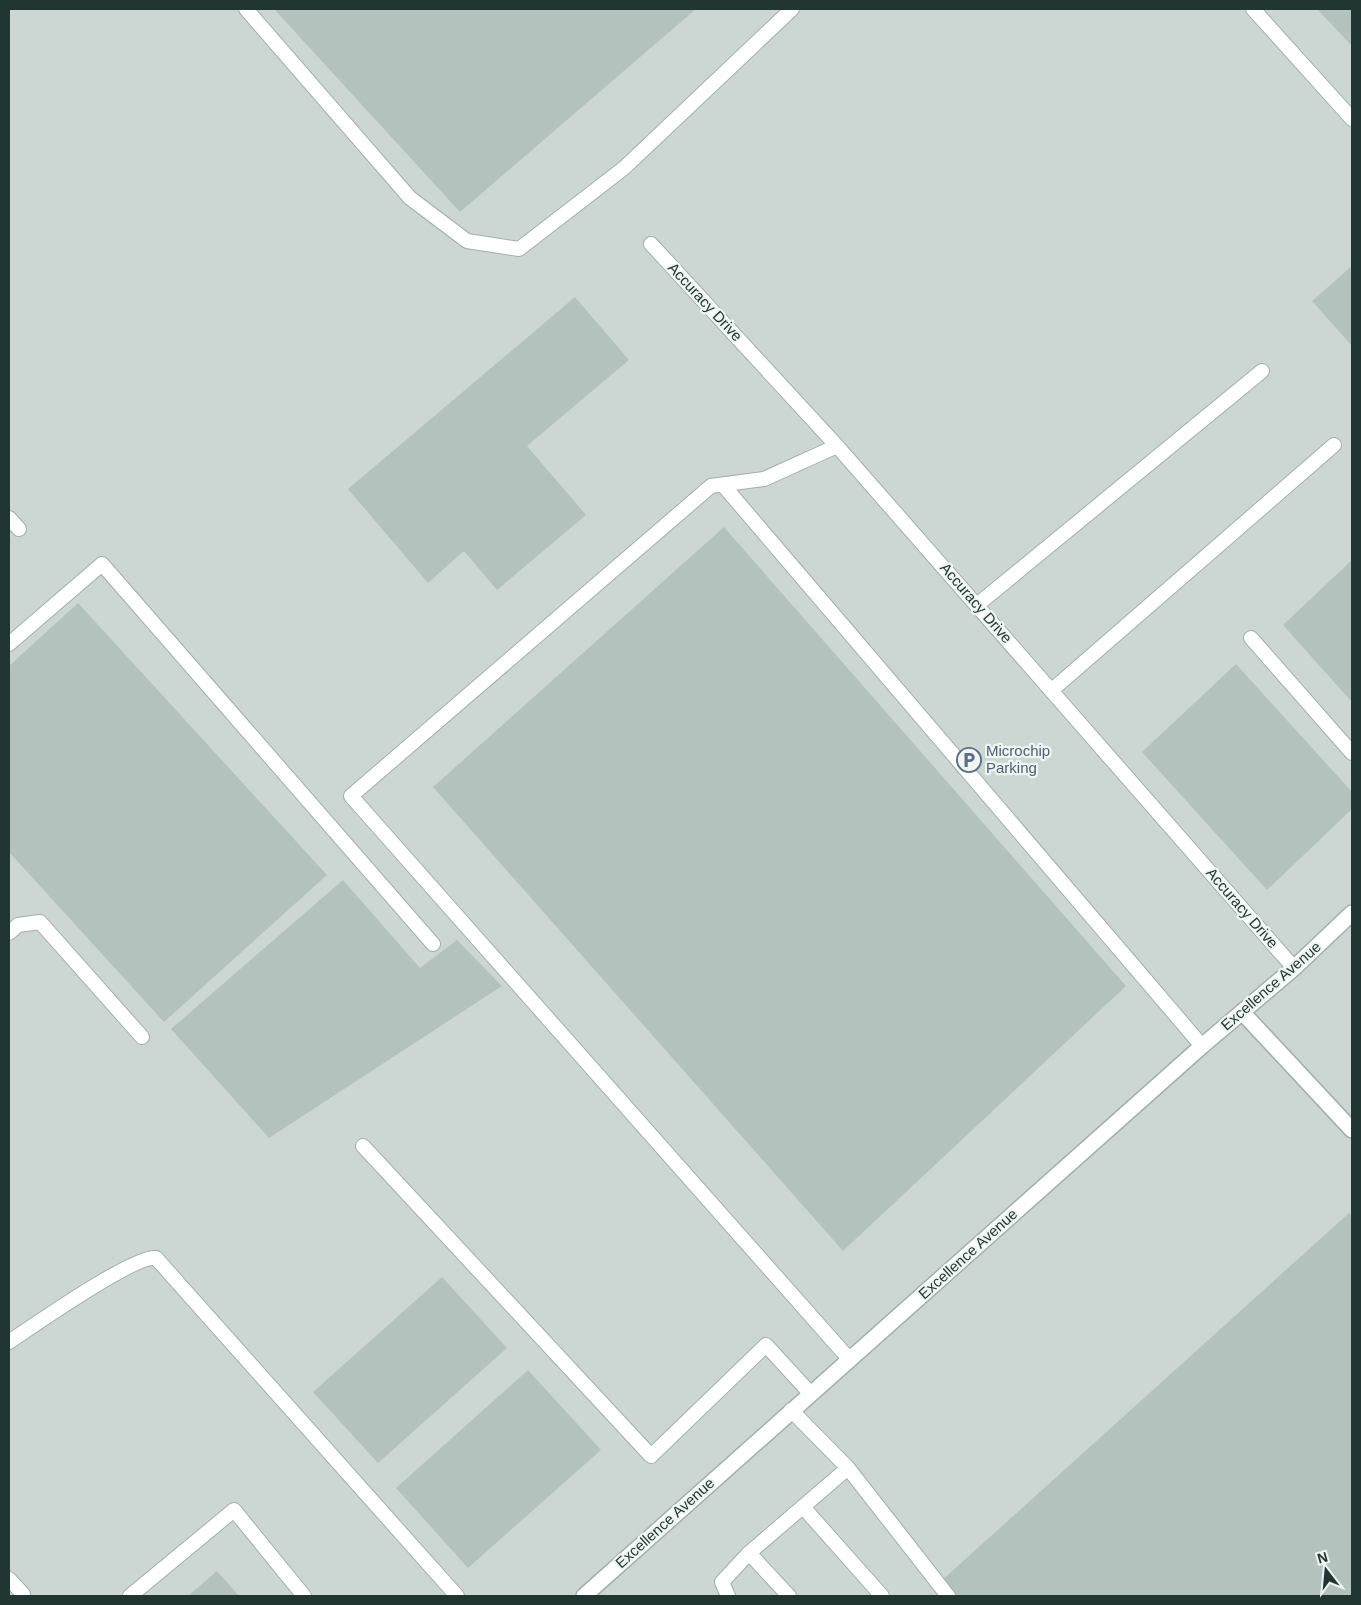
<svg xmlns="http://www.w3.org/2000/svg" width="1361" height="1605" viewBox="0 0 1361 1605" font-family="Helvetica,sans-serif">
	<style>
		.built { fill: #ccd7d3 }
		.building { fill: #b4c2be }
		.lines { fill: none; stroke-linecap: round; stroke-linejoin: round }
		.service-casing { stroke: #a2afab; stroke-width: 16 }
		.minor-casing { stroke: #a2afab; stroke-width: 18 }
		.tertiary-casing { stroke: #a2afab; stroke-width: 18 }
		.service { stroke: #fff; stroke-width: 14 }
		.minor { stroke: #fff; stroke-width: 15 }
		.tertiary { stroke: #fff; stroke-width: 15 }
		.labels { text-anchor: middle; stroke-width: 4.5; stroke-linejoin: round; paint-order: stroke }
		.street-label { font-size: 15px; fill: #213632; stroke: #eef5f2 }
		.service-label { font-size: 15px; fill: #4e5e75; stroke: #eef5f2; text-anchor: start }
	</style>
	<rect width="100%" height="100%" fill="#dee8e4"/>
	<!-- built -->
	<rect class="built" x="9" y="9" width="1343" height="1587"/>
	<!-- building -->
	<g class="building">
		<polygon points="274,9 696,9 460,212"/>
		<polygon points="1317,9 1352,9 1352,46"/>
		<polygon points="1352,266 1352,346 1312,301"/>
		<polygon points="575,297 629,360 527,446 586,515 497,590 464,551 428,583 348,489"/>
		<polygon points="724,527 1126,986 843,1251 433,787"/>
		<polygon points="1352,560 1352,702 1283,625"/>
		<polygon points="78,603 327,875 164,1022 9,852 9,666"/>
		<polygon points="1236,664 1352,792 1352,809 1267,890 1142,752"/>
		<polygon points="343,880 420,968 457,940 502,986 269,1138 171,1029"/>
		<polygon points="1349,1213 1352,1216 1352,1596 953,1596 940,1582"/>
		<polygon points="442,1277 507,1348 378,1463 313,1392"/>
		<polygon points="528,1370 601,1450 468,1568 396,1488"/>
		<polygon points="217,1571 239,1596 188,1596"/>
	</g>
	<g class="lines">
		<defs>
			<g id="service">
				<polyline points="246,9 410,198 467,241 519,249 624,168 792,9"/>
				<polyline points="1253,9 1352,119"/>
				<polyline points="651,244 837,446 1294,968"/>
				<polyline points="837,446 764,479 711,486 351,796 850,1360"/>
				<polyline points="723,485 1202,1046"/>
				<polyline points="9,518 19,529"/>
				<polyline points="977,605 1262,371"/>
				<polyline points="1251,638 1352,753"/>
				<polyline points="9,644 102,564 433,944"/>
				<polyline points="1052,690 1334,445"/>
				<polyline points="9,933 18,925 40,922 142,1037"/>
				<polyline points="363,1146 651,1456 766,1345 810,1393"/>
				<path d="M9 1342C33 1326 134 1255 156 1258L457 1596"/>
				<polyline points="791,1410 848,1468 948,1596"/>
				<polyline points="803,1507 882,1596"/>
				<polyline points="749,1553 789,1596"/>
				<polyline points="9,1579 23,1594"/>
				<polyline points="130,1596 234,1510 304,1596"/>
				<polyline points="728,1596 722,1582 749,1553 848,1468"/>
			</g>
			<polyline id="minor" points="1242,1012 1352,1130"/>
			<polyline id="tertiary" points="584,1596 1202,1046 1294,968 1352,913"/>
		</defs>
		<!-- service casing -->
		<use href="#service" class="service-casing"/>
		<!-- minor casing -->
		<use href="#minor" class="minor-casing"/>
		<!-- tertiary casing -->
		<use href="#tertiary" class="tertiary-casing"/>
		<!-- service -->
		<use href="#service" class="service"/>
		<!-- minor -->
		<use href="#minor" class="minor"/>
		<!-- tertiary -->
		<use href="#tertiary" class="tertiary"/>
	</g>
	<!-- icons -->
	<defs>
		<symbol id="parking-ring" viewBox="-11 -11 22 22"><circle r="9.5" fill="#eef5f2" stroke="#5c6f8a" stroke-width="1.5"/><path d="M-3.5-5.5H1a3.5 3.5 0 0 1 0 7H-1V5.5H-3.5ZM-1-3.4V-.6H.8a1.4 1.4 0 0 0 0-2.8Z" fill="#5c6f8a"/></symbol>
	</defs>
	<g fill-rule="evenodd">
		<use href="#parking-ring" x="955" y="746" width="28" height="28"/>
	</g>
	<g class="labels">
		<!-- street labels -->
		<g class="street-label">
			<text transform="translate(705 302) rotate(47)" y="5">Accuracy Drive</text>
			<text transform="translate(976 603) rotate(49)" y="5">Accuracy Drive</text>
			<text transform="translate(1242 908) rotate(49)" y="5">Accuracy Drive</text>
			<text transform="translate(1271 986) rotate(-41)" y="5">Excellence Avenue</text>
			<text transform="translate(968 1254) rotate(-42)" y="5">Excellence Avenue</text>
			<text transform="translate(665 1523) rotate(-42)" y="5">Excellence Avenue</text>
		</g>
		<!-- service labels -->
		<g class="service-label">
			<text x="986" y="756">Microchip<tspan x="986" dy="17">Parking</tspan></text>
		</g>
	</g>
	<!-- border -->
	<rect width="1361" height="1605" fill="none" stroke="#213632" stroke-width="20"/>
	<!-- north arrow -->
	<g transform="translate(1326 1570) rotate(344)" stroke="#eef5f2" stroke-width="4" paint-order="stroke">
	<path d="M0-4L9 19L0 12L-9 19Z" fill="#213632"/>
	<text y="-8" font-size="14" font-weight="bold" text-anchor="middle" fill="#213632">N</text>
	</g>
</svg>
